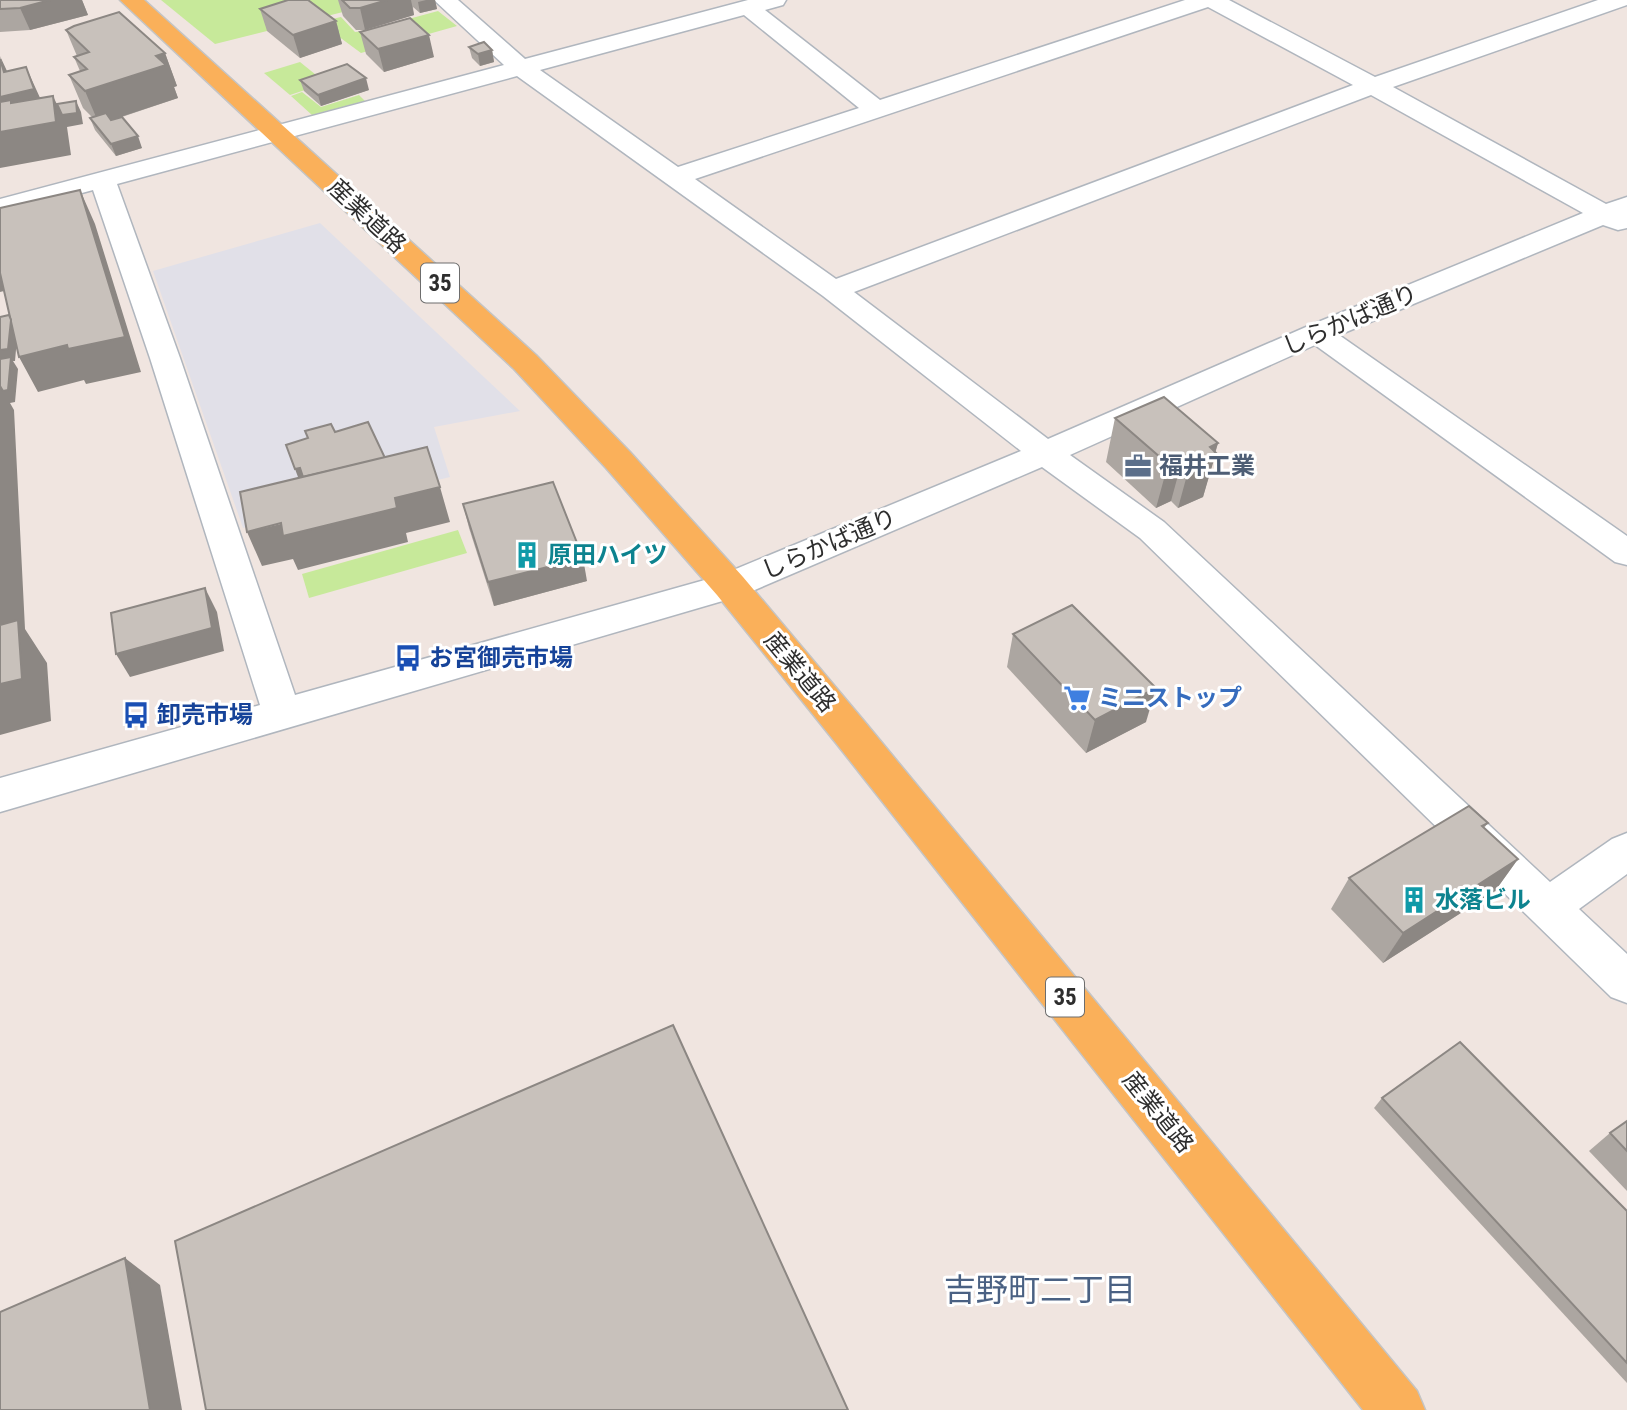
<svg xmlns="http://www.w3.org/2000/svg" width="1627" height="1410" viewBox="0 0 1627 1410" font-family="'Roboto Condensed','Noto Sans JP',sans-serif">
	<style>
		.industrial { fill: #e1e0e8 }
		.green { fill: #c7e99a }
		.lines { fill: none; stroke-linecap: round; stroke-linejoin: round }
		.minor-casing { stroke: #b0b6be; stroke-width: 3 }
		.major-casing { stroke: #c4c4c4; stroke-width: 3 }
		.minor { fill: #fff; fill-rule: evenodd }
		.major { fill: #fab05a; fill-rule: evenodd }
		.wall { fill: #aca6a1 }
		.shaded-wall { fill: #8c8783 }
		.building { fill: #c8c1bb; stroke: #8c8783; stroke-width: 2 }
		.labels { text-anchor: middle; stroke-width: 6; stroke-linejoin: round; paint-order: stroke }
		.shield { fill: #fff; stroke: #6d6d6d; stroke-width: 2 }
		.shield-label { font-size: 23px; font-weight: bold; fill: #2e2e2e }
		.street-label { font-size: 24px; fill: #2e2e2e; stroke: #fff }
		.service-label { font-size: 24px; font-weight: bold; fill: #4e5e75; stroke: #fff; text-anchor: start }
		.culture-label { font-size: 24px; font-weight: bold; fill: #0d838f; stroke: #fff; text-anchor: start }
		.transit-label { font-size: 24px; font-weight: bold; fill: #164399; stroke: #fff; text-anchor: start }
		.shop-label { font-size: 24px; font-weight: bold; fill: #366cbe; stroke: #fff; text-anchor: start }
		.near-neighbourhood-label { font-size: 32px; fill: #4a6183; stroke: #fff }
	</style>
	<rect width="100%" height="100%" fill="#f0e5e0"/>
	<!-- industrial -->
	<polygon class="industrial" points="320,223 520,411 434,427 450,477 243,528 153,271"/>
	<!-- green -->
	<g class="green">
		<polygon points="161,0 391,0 215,44"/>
		<polygon points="438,11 457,26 361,53 319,22 341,17 355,32 364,31"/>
		<polygon points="300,62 326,83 290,95 264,73"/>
		<polygon points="302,92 321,107 359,95 365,101 312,115 291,96"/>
		<polygon points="458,530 467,553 309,598 302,574"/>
	</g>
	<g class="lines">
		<defs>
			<path id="minor" d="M434 0H458L525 59 748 0H786L783 5 765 10 880 100 1185 0H1229L1375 77 1598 0H1627V5L1393 87 1606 204 1627 197V228L1618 230 1603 225 1339 335 1627 536V565L1615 562 1315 345 1070 455 1164 522 1550 882 1612 839 1627 833V874L1579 909 1627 954V1003L1611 997 1140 538 1042 467 743 595 0 812V778L260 705 150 358 93 190 0 215V199L504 65ZM1208 7 1353 85 836 279 695 179ZM744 15 859 108 678 167 540 70ZM517 76 823 296 1021 451 719 576 295 695 180 358 117 184ZM1371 95 1583 213 1306 327 1048 439 854 292Z"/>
			<polygon id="major" points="120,0 144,0 536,355 630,452 743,577 864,721 1417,1391 1425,1410 1363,1410 836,743 717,595 606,468 514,369"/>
		</defs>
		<!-- minor casing -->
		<use href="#minor" class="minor-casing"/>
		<!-- major casing -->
		<use href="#major" class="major-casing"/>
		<!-- minor -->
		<use href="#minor" class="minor"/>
		<!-- major -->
		<use href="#major" class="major"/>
	</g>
	<!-- wall -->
	<g class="wall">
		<polygon points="0,0 82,0 88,15 30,30 0,32"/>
		<polygon points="338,0 435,0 437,9 420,13 413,7 414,15 365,30 356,30 343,16"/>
		<polygon points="260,9 336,21 342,44 300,58 267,31"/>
		<polygon points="66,30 165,53 177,86 174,87 178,98 113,120 142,148 116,156 95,130 90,118 92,117 83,108 69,75 80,71 74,57 77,56"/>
		<polygon points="360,32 434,57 384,72 366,54"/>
		<polygon points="469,47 492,50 494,62 480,66 472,58"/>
		<polygon points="300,80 369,90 321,106 304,91"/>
		<polygon points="1115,418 1218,443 1203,497 1178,508 1171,501 1156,508 1106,462"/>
		<polygon points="463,504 587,581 494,606 469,528"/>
		<polygon points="1013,634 1146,722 1086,753 1007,667"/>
		<polygon points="1488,823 1484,828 1518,859 1495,891 1383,963 1331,909 1349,878"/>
		<polygon points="1382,1098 1627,1211 1627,1383 1374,1108"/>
		<polygon points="1627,1121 1627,1191 1589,1151 1610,1133"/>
	</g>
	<!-- shaded-wall -->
	<g class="shaded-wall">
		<polygon points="50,0 82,0 88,15 30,30 20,8"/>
		<polygon points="387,0 411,0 414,15 365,30 360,8"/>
		<polygon points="426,0 435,0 437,9 420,13 418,2"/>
		<polygon points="336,21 342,44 300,58 293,35"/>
		<polygon points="429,35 434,57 384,72 378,49"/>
		<polygon points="492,50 494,62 480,66 478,54"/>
		<polygon points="165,53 177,86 174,87 178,98 99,124 85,91 156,56"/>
		<polygon points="0,56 13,84 26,67 41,100 53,96 62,115 76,101 81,112 83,124 67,127 71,155 0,168 0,97 4,72"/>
		<polygon points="366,78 369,90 321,106 318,95"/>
		<polygon points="138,136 142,148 116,156 111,144"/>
		<polygon points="80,190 95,224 141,372 86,384 84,380 38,392 19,357 67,345"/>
		<polygon points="0,259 8,290 0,292"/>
		<polygon points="11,315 18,327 15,361 13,361 18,369 15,402 10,403 14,410 25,629 47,663 51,721 0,735 0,350"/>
		<polygon points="1218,443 1215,453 1216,453 1203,497 1178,508 1190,464 1210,447"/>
		<polygon points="1183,457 1171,501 1156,508 1168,464"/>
		<polygon points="385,458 304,493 295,469 300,468"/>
		<polygon points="440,487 450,522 406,533 408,542 298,570 293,559 262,566 247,532"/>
		<polygon points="583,558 587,581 494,606 488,582"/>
		<polygon points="205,588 217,612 224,651 130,677 116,654"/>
		<polygon points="1156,688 1146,722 1086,753 1095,720"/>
		<polygon points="1518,859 1495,891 1383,963 1403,933"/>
		<polygon points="125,1258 160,1285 182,1410 150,1410"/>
	</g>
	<!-- building -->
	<g class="building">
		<polygon points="0,0 50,0 20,8 0,9"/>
		<polygon points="288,0 308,0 336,21 293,35 260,9"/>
		<polygon points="342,0 387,0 360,8 350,8"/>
		<polygon points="119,12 165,53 156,56 166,65 85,91 69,75 87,69 74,57 89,52 66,30 74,26"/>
		<polygon points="410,18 429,35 378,49 360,32"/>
		<polygon points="484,42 492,50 478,54 469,47"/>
		<polygon points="0,59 4,72 26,67 34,89 0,97"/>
		<polygon points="347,64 366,78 318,95 300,80"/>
		<polygon points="53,96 56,122 0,132 0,102 11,100 11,103"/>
		<polygon points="76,101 77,113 62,115 57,104"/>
		<polygon points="106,113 111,120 122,117 138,136 111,144 90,118"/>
		<polygon points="80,190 125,337 68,349 67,345 19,357 0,273 0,208"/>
		<polygon points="9,315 11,320 8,349 0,350 0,317"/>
		<polygon points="11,357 8,390 3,391 0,386 0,359"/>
		<polygon points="1164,397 1218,443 1210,447 1216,453 1190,464 1183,457 1168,464 1115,418"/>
		<polygon points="368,422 385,458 303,477 300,468 295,469 286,445 308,438 305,431 331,424 335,432"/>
		<polygon points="427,447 440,487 395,498 397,508 283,536 281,523 247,532 240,492"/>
		<polygon points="553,482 583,558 488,582 463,504"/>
		<polygon points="205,588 212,628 116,654 111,613"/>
		<polygon points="1072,605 1156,688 1095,720 1013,634"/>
		<polygon points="18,620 22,679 0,684 0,625"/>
		<polygon points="1469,806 1488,823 1482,826 1518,859 1403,933 1349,878"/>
		<polygon points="673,1025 848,1410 206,1410 175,1241"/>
		<polygon points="1460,1042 1627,1211 1627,1363 1382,1098"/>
		<polygon points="1627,1121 1627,1151 1610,1133"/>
		<polygon points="125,1258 150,1410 0,1410 0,1312"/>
	</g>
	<!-- icons -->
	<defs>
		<symbol id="office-bare" viewBox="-9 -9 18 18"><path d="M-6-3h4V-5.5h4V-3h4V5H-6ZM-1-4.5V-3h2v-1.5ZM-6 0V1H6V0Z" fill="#5c6f8a" stroke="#fff" stroke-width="2.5" paint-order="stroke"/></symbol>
		<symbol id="building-bare" viewBox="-9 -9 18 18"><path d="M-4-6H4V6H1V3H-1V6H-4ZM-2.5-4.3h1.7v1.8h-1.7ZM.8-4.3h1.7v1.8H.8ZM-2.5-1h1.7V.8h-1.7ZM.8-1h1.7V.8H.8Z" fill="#0f9aa8" stroke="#fff" stroke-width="2.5" paint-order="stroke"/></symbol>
		<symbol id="bus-bare" viewBox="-9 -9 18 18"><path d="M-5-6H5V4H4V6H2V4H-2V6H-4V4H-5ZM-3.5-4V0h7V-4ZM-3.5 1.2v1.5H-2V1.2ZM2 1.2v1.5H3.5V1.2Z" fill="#1a4fb4" stroke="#fff" stroke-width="2.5" paint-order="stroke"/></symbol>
		<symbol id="supermarket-bare" viewBox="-9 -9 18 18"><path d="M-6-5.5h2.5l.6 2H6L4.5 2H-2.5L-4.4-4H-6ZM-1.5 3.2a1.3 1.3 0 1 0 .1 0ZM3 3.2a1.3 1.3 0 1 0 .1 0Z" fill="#3f7fe0" stroke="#fff" stroke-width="2.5" paint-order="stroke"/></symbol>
	</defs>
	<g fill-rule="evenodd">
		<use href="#office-bare" x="1119" y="447" width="38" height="38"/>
		<use href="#building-bare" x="508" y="536" width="38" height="38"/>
		<use href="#bus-bare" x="389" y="639" width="38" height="38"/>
		<use href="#supermarket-bare" x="1058" y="679" width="38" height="38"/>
		<use href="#bus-bare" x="117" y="696" width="38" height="38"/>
		<use href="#building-bare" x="1395" y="881" width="38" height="38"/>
	</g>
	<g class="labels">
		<!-- shield labels -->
		<g class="shield">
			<rect x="421" y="263.5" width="38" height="39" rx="5"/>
			<rect x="1046" y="977.5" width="38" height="39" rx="5"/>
		</g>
		<g class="shield-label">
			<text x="440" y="291">35</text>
			<text x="1065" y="1005">35</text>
		</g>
		<!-- street labels -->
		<g class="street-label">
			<text transform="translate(367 216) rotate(43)" y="8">産業道路</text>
			<text transform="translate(1350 320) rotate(-23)" y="8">しらかば通り</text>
			<text transform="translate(829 544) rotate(-23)" y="8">しらかば通り</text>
			<text transform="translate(800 672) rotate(50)" y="8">産業道路</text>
			<text transform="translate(1158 1112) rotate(51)" y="8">産業道路</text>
		</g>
		<!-- service labels -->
		<g class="service-label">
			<text x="1159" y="474">福井工業</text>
		</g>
		<!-- culture labels -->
		<g class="culture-label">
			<text x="548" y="563">原田ハイツ</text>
			<text x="1435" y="908">水落ビル</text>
		</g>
		<!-- transit labels -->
		<g class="transit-label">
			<text x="429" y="666">お宮御売市場</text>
			<text x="157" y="723">卸売市場</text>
		</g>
		<!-- shop labels -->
		<g class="shop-label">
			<text x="1098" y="706">ミニストップ</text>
		</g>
		<!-- near-neighbourhood labels -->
		<g class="near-neighbourhood-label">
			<text x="1040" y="1301">吉野町二丁目</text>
		</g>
	</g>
</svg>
